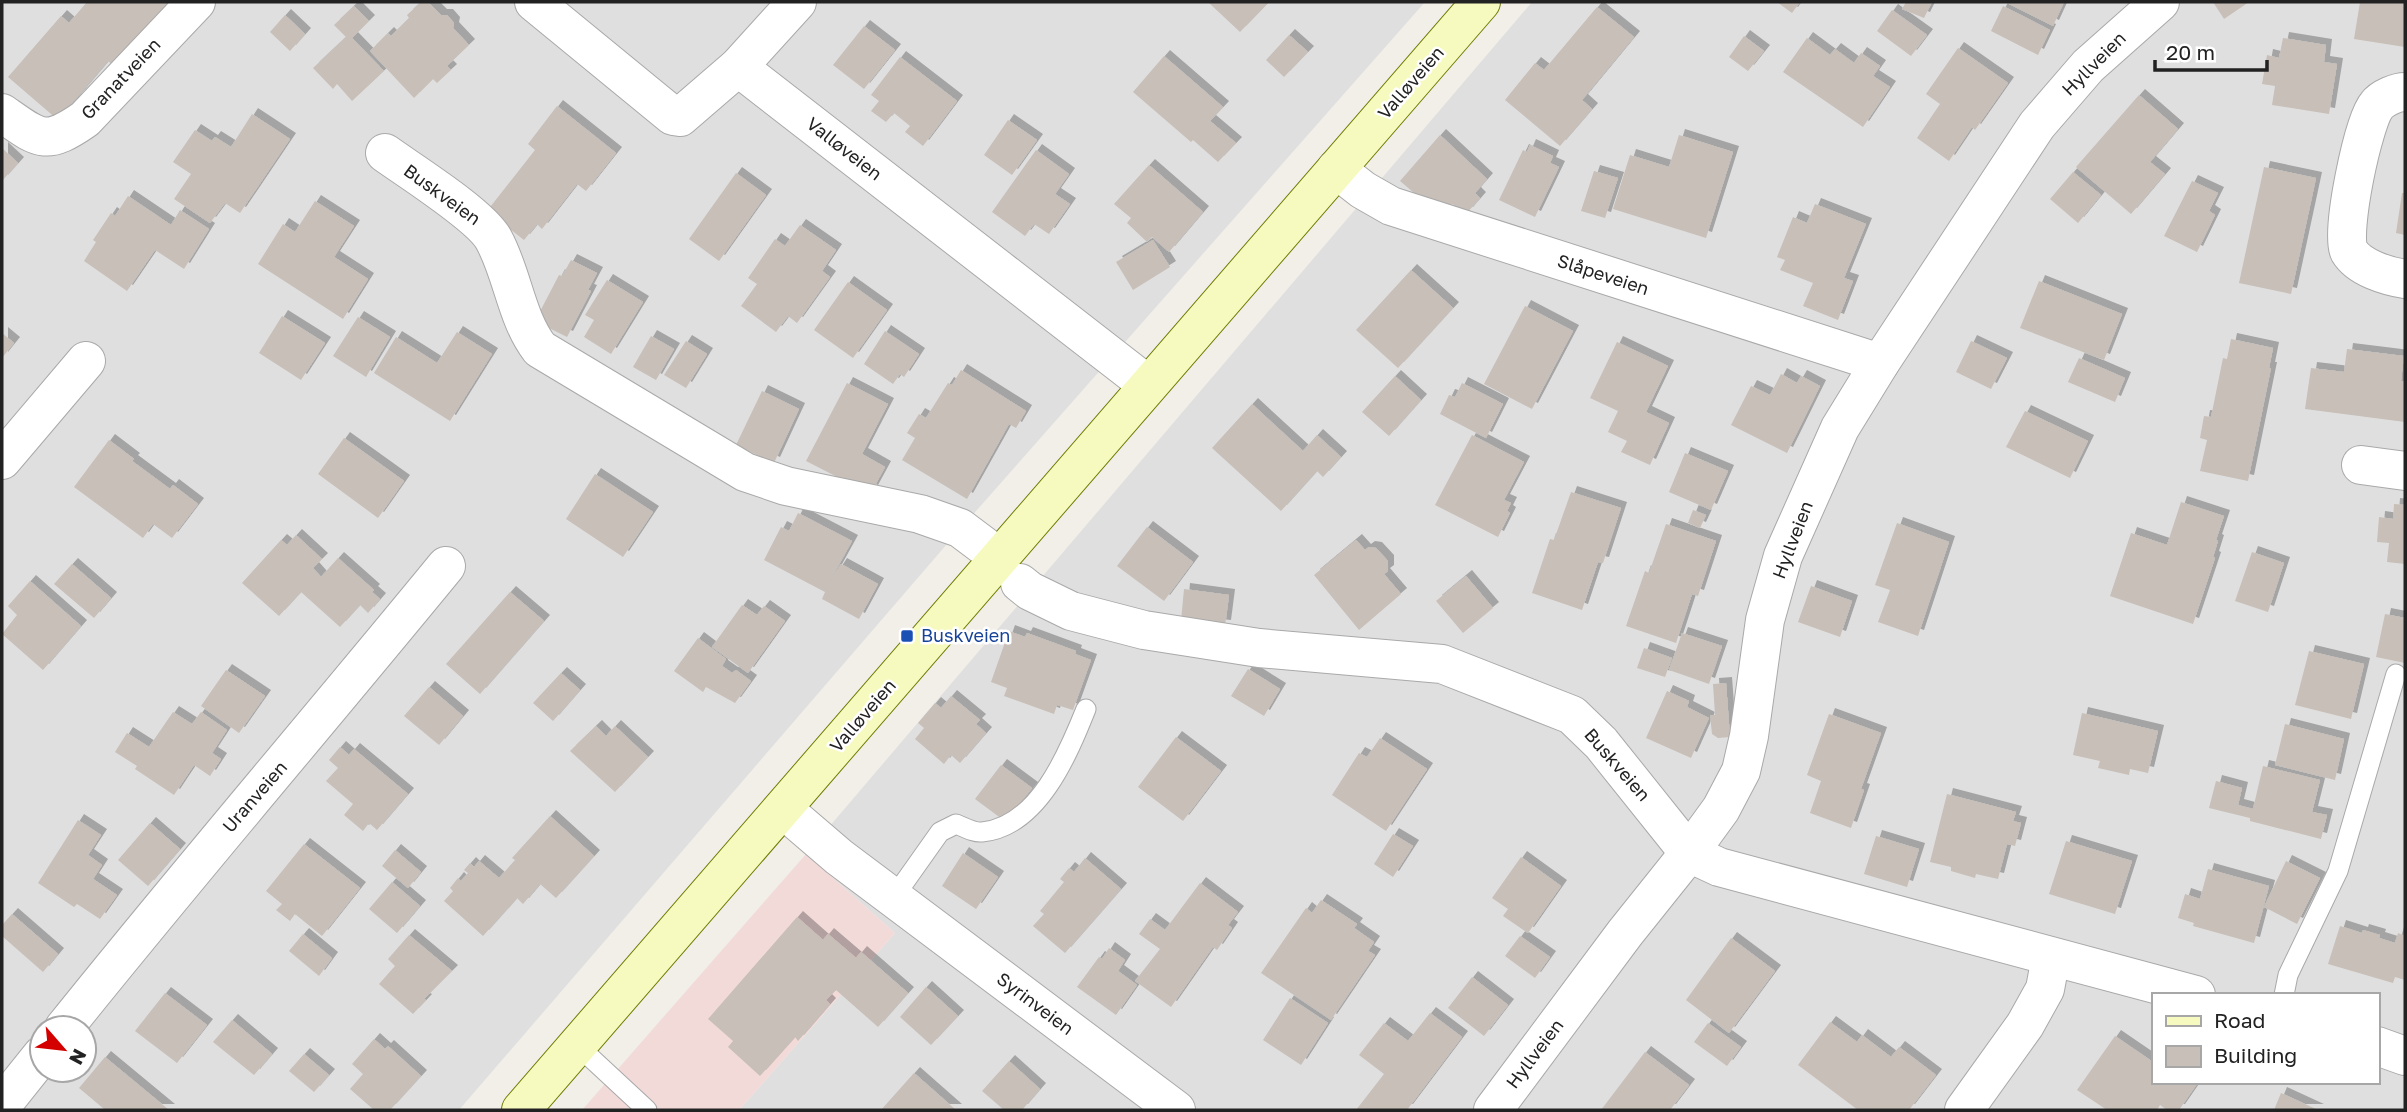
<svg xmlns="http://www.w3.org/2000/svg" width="2407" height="1112" viewBox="0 0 2407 1112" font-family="'Golos Text',sans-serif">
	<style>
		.residential { fill: #e0dfdf; fill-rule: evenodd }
		.commercial { fill: #f2dad9 }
		.building { fill: #c7bfb8; filter: url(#shadow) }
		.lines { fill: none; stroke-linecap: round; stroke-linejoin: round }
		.lane-casing { stroke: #a9a9a9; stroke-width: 21 }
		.street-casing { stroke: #a9a9a9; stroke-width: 40 }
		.secondary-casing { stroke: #707d05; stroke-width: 40 }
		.lane { stroke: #fff; stroke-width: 19 }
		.street { stroke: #fff; stroke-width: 38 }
		.secondary { stroke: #f7fabf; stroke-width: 38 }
		.transit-dot { fill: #1a4fb4; stroke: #fff; stroke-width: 2.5 }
		.labels { text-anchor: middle; stroke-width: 5; stroke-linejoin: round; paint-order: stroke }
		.street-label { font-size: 18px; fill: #222; stroke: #fff }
		.transit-label { font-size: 18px; fill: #164399; stroke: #fff; text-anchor: start }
	</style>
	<defs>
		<filter id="shadow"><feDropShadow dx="6" dy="-6" stdDeviation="0" flood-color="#0004"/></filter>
	</defs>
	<rect width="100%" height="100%" fill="#f2efe9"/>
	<!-- residential -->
	<g class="residential">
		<path d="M2 2H1425L947 544 459 1110H2ZM42 1028H84V1070H42Z"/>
		<path d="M1532 2H2405V1110H739L895 933 806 854ZM2153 995H2377V1082H2153Z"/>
	</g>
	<!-- commercial -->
	<polygon class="commercial" points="806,854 895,933 739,1110 582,1110"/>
	<!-- building -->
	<g class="building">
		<polygon points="87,2 173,2 116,68 108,61 58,120 8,77 61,16 69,23"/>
		<polygon points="421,2 428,2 441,15 447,15 454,23 453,28 469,45 447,66 451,70 437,83 433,79 414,98 370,51 388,33 391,36 409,18 407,15"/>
		<polygon points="1208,2 1269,2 1240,32"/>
		<polygon points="1777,2 1800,2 1792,13"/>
		<polygon points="1906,2 1932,2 1924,18 1902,9"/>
		<polygon points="2005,2 2064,2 2053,26"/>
		<polygon points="2213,2 2249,2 2224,19"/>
		<polygon points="2360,2 2405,2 2405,47 2354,39"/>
		<polygon points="354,6 369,21 352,38 384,71 352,101 337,84 333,89 313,68 346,37 334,25"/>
		<polygon points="2003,6 2050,30 2038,55 1991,31"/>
		<polygon points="1597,7 1634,37 1582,100 1592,109 1560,146 1505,100 1535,63 1544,70"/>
		<polygon points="1892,10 1927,35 1911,56 1877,31"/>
		<polygon points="285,15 305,34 290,51 270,32"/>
		<polygon points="864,26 895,50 864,89 833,65"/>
		<polygon points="1289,35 1308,52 1284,77 1266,60"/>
		<polygon points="1744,36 1764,51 1748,71 1729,57"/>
		<polygon points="1807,38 1830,55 1835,49 1854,63 1861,53 1880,66 1873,76 1890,87 1863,127 1783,72"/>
		<polygon points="2283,38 2326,45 2324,62 2337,64 2329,114 2272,105 2275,86 2262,84 2267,55 2279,58"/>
		<polygon points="1958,48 2008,83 1975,130 1972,127 1949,161 1917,138 1940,104 1926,94"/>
		<polygon points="1164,56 1223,107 1210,121 1236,143 1218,162 1193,140 1191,142 1133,92"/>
		<polygon points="900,57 957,101 923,146 905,132 910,126 894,113 886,122 871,111 879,101 871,95"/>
		<polygon points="2139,95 2178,129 2150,162 2165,174 2131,214 2076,167"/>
		<polygon points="557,106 616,153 586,191 577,184 542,229 537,224 524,240 487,211 535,150 528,144"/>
		<polygon points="252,114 290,139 240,213 225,203 210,223 174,199 191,174 173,162 195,130 212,141 215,137 231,147"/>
		<polygon points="1008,120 1037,140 1012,175 984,155"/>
		<polygon points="1440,135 1487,179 1475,193 1480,198 1467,213 1452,204 1447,210 1433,209 1400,181"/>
		<polygon points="1679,135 1733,152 1706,238 1613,209 1630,155 1669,167"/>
		<polygon points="1530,145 1553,156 1550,163 1559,167 1535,217 1499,200 1523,150 1527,152"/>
		<polygon points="2,148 18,163 2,181"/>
		<polygon points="1036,150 1069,174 1055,194 1070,204 1049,234 1034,224 1025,236 992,212"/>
		<polygon points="1149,165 1203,212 1169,252 1152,237 1147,242 1127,223 1131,218 1114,204"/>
		<polygon points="2264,167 2316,178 2291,294 2239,283"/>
		<polygon points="1594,171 1618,178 1605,218 1581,211"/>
		<polygon points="2073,172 2101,195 2078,223 2050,199"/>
		<polygon points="736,173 766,195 719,261 689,239"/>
		<polygon points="2192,181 2218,193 2209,211 2215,215 2197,252 2164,236"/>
		<polygon points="2402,193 2405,193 2405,235 2396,233"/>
		<polygon points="128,196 171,225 180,210 209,229 184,269 155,250 127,291 84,261 96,242 93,240 111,213 115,216"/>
		<polygon points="315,201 354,226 334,257 368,279 343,319 258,264 283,224 295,232"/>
		<polygon points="1815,204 1866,224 1844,278 1853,281 1838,320 1803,306 1813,283 1780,270 1785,260 1777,257 1793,217 1807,223"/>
		<polygon points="800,225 836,250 822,271 830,277 797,323 788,316 776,332 741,306 757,284 748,278 775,239 785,246"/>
		<polygon points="1153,240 1170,267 1133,290 1116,262"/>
		<polygon points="571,260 597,273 588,290 591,291 567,337 535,321 559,275 562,276"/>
		<polygon points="1411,270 1453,308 1398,368 1356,330"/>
		<polygon points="607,280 643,302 611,354 584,337 594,320 585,315"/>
		<polygon points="2039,281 2122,314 2104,360 2020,328"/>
		<polygon points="848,282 887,310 853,358 814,330"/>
		<polygon points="1525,306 1573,331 1532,409 1484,384"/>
		<polygon points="282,316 325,343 301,380 259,353"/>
		<polygon points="358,317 390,337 366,377 333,356"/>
		<polygon points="885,331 919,354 904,377 900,374 893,384 864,364"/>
		<polygon points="457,332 492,354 450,421 374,373 396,337 437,363"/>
		<polygon points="2,333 14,343 2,358"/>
		<polygon points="651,336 674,349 656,380 633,367"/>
		<polygon points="2231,339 2273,348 2269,368 2271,368 2248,481 2200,471 2207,440 2200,438 2204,416 2211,417 2223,358 2227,359"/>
		<polygon points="686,341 707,354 686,388 664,375"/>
		<polygon points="1971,341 2007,358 1991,389 1956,372"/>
		<polygon points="1617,342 1668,366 1646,412 1669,423 1650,465 1621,452 1627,441 1608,432 1618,411 1590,398"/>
		<polygon points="2347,349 2404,356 2401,381 2405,381 2405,422 2305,409 2311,368 2344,372"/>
		<polygon points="2079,358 2125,378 2115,402 2068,382"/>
		<polygon points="961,370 1026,411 1016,428 1009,424 967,499 902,460 915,438 907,433 919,414 926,418 948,383 952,385"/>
		<polygon points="1781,374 1797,383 1801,376 1820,386 1787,453 1731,425 1751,386 1770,395"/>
		<polygon points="1395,376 1421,400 1389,436 1362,412"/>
		<polygon points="847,383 888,404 862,454 885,467 872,491 849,479 847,482 806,461"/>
		<polygon points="1462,383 1503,404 1486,438 1440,414 1449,395 1455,397"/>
		<polygon points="762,391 799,409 774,463 736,445"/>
		<polygon points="1252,404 1303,451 1317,435 1341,457 1323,477 1317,471 1281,511 1212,448"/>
		<polygon points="2025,411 2088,441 2070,478 2006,447"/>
		<polygon points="1472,435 1524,462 1504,500 1511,503 1507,511 1510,513 1498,537 1435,505"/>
		<polygon points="344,438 404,481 378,518 318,474"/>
		<polygon points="109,440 134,459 132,461 170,489 173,485 198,504 172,538 153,524 143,538 74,487"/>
		<polygon points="1685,453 1728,471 1711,510 1669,492"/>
		<polygon points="595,474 653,512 623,557 566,519"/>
		<polygon points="1571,492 1621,508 1603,563 1598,562 1582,610 1532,593 1550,539 1554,540"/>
		<polygon points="2181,502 2224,516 2216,540 2218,541 2213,557 2215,558 2193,624 2110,596 2131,533 2167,545"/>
		<polygon points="2394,504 2405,505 2405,564 2387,562 2389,543 2377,542 2379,517 2393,519"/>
		<polygon points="1693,510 1706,515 1700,528 1688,523"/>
		<polygon points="798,513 852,541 830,581 841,564 878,584 859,619 822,599 825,592 764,560 781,527 789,531"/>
		<polygon points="1897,523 1949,542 1918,636 1878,622 1890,590 1875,585"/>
		<polygon points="1666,524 1716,541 1698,596 1692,594 1676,643 1626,626 1645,571 1649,573"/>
		<polygon points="1147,527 1193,562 1164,601 1117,566"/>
		<polygon points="296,535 322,559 313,568 321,577 338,558 374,590 372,592 380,599 368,613 360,605 340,627 301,592 279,616 242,583 281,540 287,545"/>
		<polygon points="1356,540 1365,550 1369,547 1376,548 1388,561 1388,571 1384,574 1401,594 1359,630 1314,575"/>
		<polygon points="2252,552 2284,563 2268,612 2235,601"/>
		<polygon points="72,564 111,598 94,618 54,584"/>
		<polygon points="1466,576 1493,608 1463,633 1436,601"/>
		<polygon points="30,581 81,626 43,670 2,634 17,615 8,606"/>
		<polygon points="1811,586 1852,601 1840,637 1798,622"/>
		<polygon points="1184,589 1229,595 1225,626 1181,621"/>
		<polygon points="510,592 544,621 480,694 446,664"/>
		<polygon points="742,605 757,615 764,606 785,621 748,673 712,647"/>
		<polygon points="2385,614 2405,618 2405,663 2376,657"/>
		<polygon points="1009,631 1025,637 1027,633 1076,651 1075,654 1091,660 1073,710 1057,705 1054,714 1004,696 1007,688 991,682"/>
		<polygon points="1682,633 1722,646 1709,684 1669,670"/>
		<polygon points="698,638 726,659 722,666 732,673 736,670 751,681 735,703 706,687 703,692 674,671"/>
		<polygon points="1644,648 1672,658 1665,677 1637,668"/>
		<polygon points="2309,651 2364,664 2351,719 2295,705"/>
		<polygon points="1248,669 1280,689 1264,716 1231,696"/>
		<polygon points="226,670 265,696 239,733 201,706"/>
		<polygon points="561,673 580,690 553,721 533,703"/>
		<polygon points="1726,683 1730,737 1718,738 1712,734 1710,715 1715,715 1713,684"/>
		<polygon points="429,687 463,716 439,745 404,716"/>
		<polygon points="1667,691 1689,701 1687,707 1709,718 1691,758 1646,738"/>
		<polygon points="951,696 980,720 976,724 986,733 960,763 951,755 944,764 915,739 924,728 918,723 935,703 941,708"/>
		<polygon points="173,712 192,724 201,712 227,730 212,753 221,759 210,776 194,765 174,795 135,769 137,766 115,752 127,733 149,747"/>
		<polygon points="2082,713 2158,731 2148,773 2130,769 2129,775 2098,768 2100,761 2073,755"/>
		<polygon points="1829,714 1881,733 1861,789 1864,790 1851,828 1810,813 1821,781 1807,775"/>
		<polygon points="2285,724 2344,739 2335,780 2275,765"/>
		<polygon points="596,726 606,736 615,726 648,757 615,792 570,751"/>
		<polygon points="1176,737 1221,771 1183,821 1138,787"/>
		<polygon points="1380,738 1427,769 1386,831 1332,795 1359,753 1367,757"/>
		<polygon points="340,747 349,755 354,749 408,794 377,830 369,823 363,831 344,815 353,804 326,781 338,768 329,760"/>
		<polygon points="1001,765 1032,788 1006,822 975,799"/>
		<polygon points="2263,766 2320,780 2312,812 2327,815 2321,839 2250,821 2250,818 2209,808 2216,781 2242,788 2238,805 2253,809"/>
		<polygon points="1947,794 2016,812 2013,821 2021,823 2015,846 2007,844 1998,879 1976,874 1975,878 1951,871 1951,867 1930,862"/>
		<polygon points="550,816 594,856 556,898 540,884 523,904 517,898 483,936 444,901 453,891 450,888 458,878 461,881 468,873 464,870 470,863 474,867 479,861 499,878 515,860 512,858"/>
		<polygon points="78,820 101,835 88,855 102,865 93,879 117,895 100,919 77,904 74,907 38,883"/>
		<polygon points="150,823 180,849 148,886 118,860"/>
		<polygon points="1393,834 1413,846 1393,877 1374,864"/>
		<polygon points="1876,836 1919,849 1907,887 1864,874"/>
		<polygon points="2066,841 2132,861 2115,914 2049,894"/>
		<polygon points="304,844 360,888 322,936 295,914 290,921 276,910 282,904 266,891"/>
		<polygon points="395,850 421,872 408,888 382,866"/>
		<polygon points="963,853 998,877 976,909 942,886"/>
		<polygon points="1521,857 1561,886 1528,933 1503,916 1508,909 1492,898"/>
		<polygon points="1085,858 1121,889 1065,953 1033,926 1044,914 1040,911 1064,882 1060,879 1069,868 1074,872"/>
		<polygon points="2286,861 2320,878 2297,924 2264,907"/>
		<polygon points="2208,869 2269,886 2254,943 2193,926 2194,923 2178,918 2185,894 2200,899"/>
		<polygon points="392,882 420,906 397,933 369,909"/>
		<polygon points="1200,883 1238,912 1228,925 1232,928 1217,950 1213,947 1171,1007 1135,981 1160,949 1139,934 1150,919 1165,930"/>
		<polygon points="1321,900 1357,924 1354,928 1374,942 1368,951 1375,955 1331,1020 1261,973 1306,908 1312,913"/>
		<polygon points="12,914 58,954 43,972 2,936 2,925"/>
		<polygon points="797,917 823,940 828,934 856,958 861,952 908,993 878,1027 836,990 826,1000 830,1004 798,1041 795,1037 760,1076 728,1047 733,1041 708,1019"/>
		<polygon points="2340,926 2362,933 2363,930 2380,935 2379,938 2395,943 2398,933 2405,936 2405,980 2395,977 2393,983 2328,964"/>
		<polygon points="303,934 332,958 319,976 289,951"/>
		<polygon points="409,935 452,971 424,999 426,1000 413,1014 379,984 395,966 388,959"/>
		<polygon points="1520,936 1550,957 1535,978 1505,956"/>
		<polygon points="1731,938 1775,971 1729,1033 1686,1000"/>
		<polygon points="1109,948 1125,960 1118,971 1137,985 1116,1015 1077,987 1099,957 1102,959"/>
		<polygon points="1472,977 1508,1005 1484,1036 1448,1008"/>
		<polygon points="926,987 958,1016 931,1045 900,1017"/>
		<polygon points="165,993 207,1025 177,1063 135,1031"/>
		<polygon points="1290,998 1328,1023 1301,1065 1263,1040"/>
		<polygon points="1430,1013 1462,1037 1407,1110 1356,1110 1384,1074 1359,1055 1384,1023 1408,1041"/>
		<polygon points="232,1020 272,1054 254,1075 213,1042"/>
		<polygon points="1830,1022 1857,1042 1862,1035 1891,1057 1899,1047 1936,1075 1909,1110 1858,1110 1798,1065"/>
		<polygon points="1708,1023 1741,1047 1727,1066 1694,1042"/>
		<polygon points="2115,1036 2153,1062 2153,1082 2197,1084 2179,1110 2167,1110 2160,1105 2157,1110 2107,1110 2077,1090"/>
		<polygon points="374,1039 385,1049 388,1046 421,1076 390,1110 374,1110 350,1089 363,1074 352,1064"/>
		<polygon points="1645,1052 1689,1085 1670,1110 1601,1110"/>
		<polygon points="304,1054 329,1075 314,1092 289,1071"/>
		<polygon points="105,1057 169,1110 103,1110 104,1109 79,1088"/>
		<polygon points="1009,1061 1040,1089 1022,1110 1004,1110 982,1091"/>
		<polygon points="914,1073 956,1110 881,1110"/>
		<polygon points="2281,1093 2318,1110 2274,1110"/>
	</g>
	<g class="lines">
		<defs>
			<g id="lane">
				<path d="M894 897 940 832 956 824C964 827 974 833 982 832 1038 827 1068 754 1086 709"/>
				<polyline points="2284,995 2288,975 2338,871 2396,674"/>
				<polyline points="577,1045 647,1110"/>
			</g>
			<g id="street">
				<polyline points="534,2 673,116 680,117 738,67 797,2"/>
				<polyline points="738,67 1148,385"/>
				<path d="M2405 92C2397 92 2382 98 2377 105 2363 121 2340 234 2349 251 2359 268 2387 276 2405 279"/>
				<path d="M2 113C39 139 45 147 85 119L196 2"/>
				<path d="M385 153C410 171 482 216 494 240 513 275 516 318 540 349L745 472 786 486 920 514 960 528 1000 558"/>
				<polyline points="1336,169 1363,190 1391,206 1880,363"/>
				<polyline points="2,460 86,361"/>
				<polyline points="2361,465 2405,471"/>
				<polyline points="1020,583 1030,591 1071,611 1144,630 1259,648 1442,664 1572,715 1601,743 1689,853 1719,867 2196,995"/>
				<polyline points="783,809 839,857 1176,1110"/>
				<path d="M64 1028C189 872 319 721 446 566"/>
				<polyline points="2377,1046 2405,1056"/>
				<polyline points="2,1105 42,1055"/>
				<polyline points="1493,1110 1625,933 1689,853 1721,809 1741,771 1749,736 1765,620 1783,556 1840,428 1880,363 2037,125 2088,66 2160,2"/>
				<polyline points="1964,1110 2025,1025 2045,989 2051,957"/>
			</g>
			<polyline id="secondary" points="521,1110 1481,2"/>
		</defs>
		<!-- lane casing -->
		<use href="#lane" class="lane-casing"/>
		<!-- street casing -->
		<use href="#street" class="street-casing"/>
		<!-- secondary casing -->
		<use href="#secondary" class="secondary-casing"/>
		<!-- lane -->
		<use href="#lane" class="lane"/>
		<!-- street -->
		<use href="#street" class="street"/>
		<!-- secondary -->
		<use href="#secondary" class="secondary"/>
	</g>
	<!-- markers -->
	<rect class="transit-dot" x="900" y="629" width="14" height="14" rx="3.5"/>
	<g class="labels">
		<!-- street labels -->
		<g class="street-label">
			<text transform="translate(2094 64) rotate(-45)" y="6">Hyllveien</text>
			<text transform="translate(121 79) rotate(-46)" y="6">Granatveien</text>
			<text transform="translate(1411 83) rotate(-49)" y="6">Valløveien</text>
			<text transform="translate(844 149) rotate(38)" y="6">Valløveien</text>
			<text transform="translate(442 195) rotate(36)" y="6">Buskveien</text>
			<text transform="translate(1603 275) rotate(18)" y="6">Slåpeveien</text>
			<text transform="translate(1793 540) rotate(-69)" y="6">Hyllveien</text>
			<text transform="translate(863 716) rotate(-49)" y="6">Valløveien</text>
			<text transform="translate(1617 765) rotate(49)" y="6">Buskveien</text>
			<text transform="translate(255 797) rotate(-49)" y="6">Uranveien</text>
			<text transform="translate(1035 1004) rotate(37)" y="6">Syrinveien</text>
			<text transform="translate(1535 1054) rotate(-53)" y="6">Hyllveien</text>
		</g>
		<!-- transit labels -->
		<g class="transit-label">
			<text x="921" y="642">Buskveien</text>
		</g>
	</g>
	<!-- border -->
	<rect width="2407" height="1112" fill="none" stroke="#222222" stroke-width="7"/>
	<!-- legend -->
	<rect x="2152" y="993" width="228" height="91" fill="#ffffff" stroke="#a7a7a7" stroke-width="2"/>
	<rect x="2166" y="1016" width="35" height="10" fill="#f7fabf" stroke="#a7a7a7" stroke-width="2"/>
	<text x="2214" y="1028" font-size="21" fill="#222222">Road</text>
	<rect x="2166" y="1046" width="35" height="21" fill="#c7bfb8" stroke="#a7a7a7" stroke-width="2"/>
	<text x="2214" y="1063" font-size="21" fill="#222222">Building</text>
	<!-- north arrow -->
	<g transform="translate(63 1049) rotate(118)"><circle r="33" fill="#ffffff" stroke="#a7a7a7" stroke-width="2"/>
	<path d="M0-5L12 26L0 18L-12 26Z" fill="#d40000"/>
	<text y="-10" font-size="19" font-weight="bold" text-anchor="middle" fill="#222222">N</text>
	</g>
	<!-- scale -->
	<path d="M2155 60v10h112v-10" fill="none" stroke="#222222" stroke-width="3.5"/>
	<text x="2166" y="60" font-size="21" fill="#222222" stroke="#ffffff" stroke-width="5" paint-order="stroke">20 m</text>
</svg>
